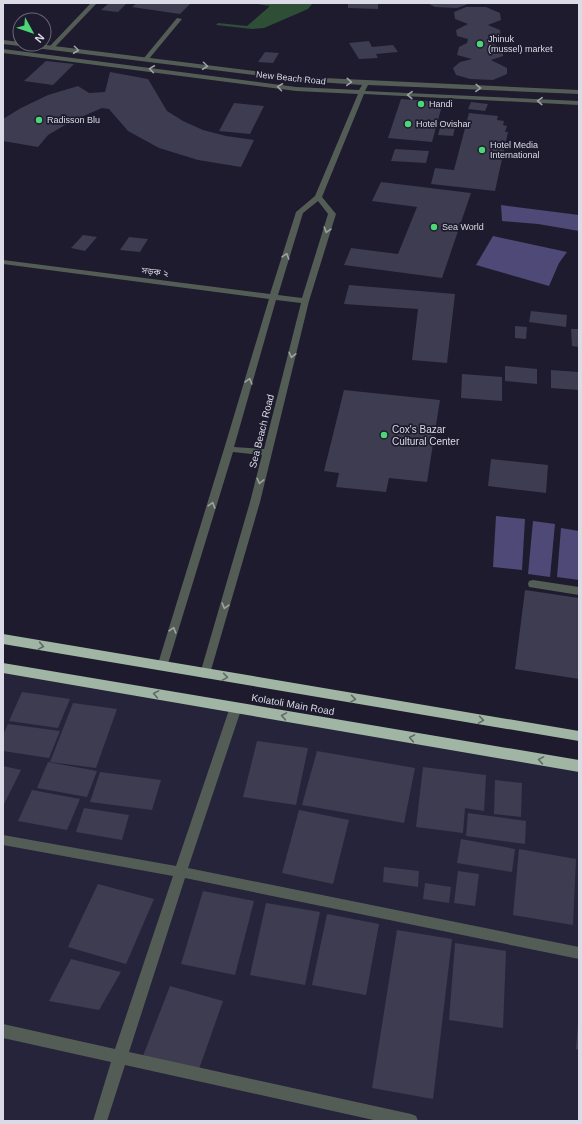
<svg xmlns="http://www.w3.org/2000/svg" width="582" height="1124" viewBox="0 0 582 1124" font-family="Helvetica,'Noto Sans Bengali',sans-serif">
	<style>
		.built { fill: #26243b }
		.green { fill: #2e4f35 }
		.water { fill: #4e4976 }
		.building { fill: #3e3c50 }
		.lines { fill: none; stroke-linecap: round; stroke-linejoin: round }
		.lane { fill: #545d55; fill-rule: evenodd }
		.street { fill: #545d55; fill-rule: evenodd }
		.highway { fill: #a0b5a3; fill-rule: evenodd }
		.oneway { stroke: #9ea2a5 }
		.oneway2 { stroke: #5e6868 }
		.poi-dot { fill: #4cd676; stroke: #1d1b2d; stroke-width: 1.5 }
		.labels { text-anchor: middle; stroke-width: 3.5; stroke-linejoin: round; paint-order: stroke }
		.far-poi-label { font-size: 9px; fill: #dbdbe7; stroke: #1d1b2d; text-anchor: start }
		.far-street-label { font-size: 9px; fill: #dbdbe7; stroke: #1d1b2d }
		.poi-label { font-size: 10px; fill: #dbdbe7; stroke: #1d1b2d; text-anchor: start }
		.street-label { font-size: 10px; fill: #dbdbe7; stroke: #1d1b2d }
	</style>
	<rect width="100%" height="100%" fill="#1d1b2d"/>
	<!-- built -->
	<polygon class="built" points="3,664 579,763 579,1121 3,1121"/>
	<!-- green -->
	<polygon class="green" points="251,3 313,3 308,9 264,28 252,29 216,25 218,23 247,26 270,6"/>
	<!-- water -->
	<g class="water">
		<polygon points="501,205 579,215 579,231 538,224 502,221"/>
		<polygon points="493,236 567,252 559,263 549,286 476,265"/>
		<polygon points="496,516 525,519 522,570 493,567"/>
		<polygon points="533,521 555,524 550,577 528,574"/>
		<polygon points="561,528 579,531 579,580 557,577"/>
	</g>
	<!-- building -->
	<g class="building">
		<polygon points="109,3 127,3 118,12 101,10"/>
		<polygon points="137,3 191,3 180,14 132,7"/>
		<polygon points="348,3 378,3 378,9 348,8"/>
		<polygon points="427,3 471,3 457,8 435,7"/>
		<polygon points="466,7 486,7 500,13 501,20 488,25 500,30 501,37 493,40 493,44 503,48 503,56 491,60 507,68 507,74 493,80 470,79 456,75 453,68 460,62 472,59 457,55 459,47 467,43 468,39 457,36 456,30 468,24 455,19 454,12"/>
		<polygon points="369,41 372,47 393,45 398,52 376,54 378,58 359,59 349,43"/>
		<polygon points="265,52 279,53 273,63 258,62"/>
		<polygon points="46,61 74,64 53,85 24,81"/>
		<polygon points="110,72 148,79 167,111 183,121 203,130 226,136 254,140 241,167 198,160 159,148 128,131 109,109 102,108 72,121 48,135 38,147 3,141 3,119 21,108 48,95 78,86 89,93 105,92"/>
		<polygon points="401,99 443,102 432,142 388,138"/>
		<polygon points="471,102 488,104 485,111 468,109"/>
		<polygon points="234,103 264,106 250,134 219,131"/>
		<polygon points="469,113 498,116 497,120 504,121 503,125 507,126 505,132 508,132 495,191 431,184 435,168 454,170"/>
		<polygon points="442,121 456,123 453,136 438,135"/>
		<polygon points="395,149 429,151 426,163 391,161"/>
		<polygon points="381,182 471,193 442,278 344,265 351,248 398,254 417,207 372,201"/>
		<polygon points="83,235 97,237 85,251 71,248"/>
		<polygon points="129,237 148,239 140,252 120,250"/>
		<polygon points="349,285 455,294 447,363 412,360 418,309 344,304"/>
		<polygon points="531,311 567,315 566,327 529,322"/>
		<polygon points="515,326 527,327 526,339 515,338"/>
		<polygon points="571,329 579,329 579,347 572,346"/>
		<polygon points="505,366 537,369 537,384 505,381"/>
		<polygon points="551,370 579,372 579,390 551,388"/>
		<polygon points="462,374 502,377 502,401 461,398"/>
		<polygon points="344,390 440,400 427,482 389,478 386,492 336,487 339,473 324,471"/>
		<polygon points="491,459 548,465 546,493 488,486"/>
		<polygon points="525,590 579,598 579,679 515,669"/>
		<polygon points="22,692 70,699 58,728 9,721"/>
		<polygon points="73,703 117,709 96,768 50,762"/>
		<polygon points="8,724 60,731 49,758 3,751 3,735"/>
		<polygon points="257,741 308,748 296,805 243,797"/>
		<polygon points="317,751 415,768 404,823 302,805"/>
		<polygon points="48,762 97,771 87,797 37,788"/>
		<polygon points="3,766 21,770 3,806"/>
		<polygon points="423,767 486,775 484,811 465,808 463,833 416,827"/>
		<polygon points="100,772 161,780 152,810 90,802"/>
		<polygon points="495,780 522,783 521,817 494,814"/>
		<polygon points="32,790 80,799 67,830 18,821"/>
		<polygon points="84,808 129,815 122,840 76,832"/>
		<polygon points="299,810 349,820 333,884 282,873"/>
		<polygon points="468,813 526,821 525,844 466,836"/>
		<polygon points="461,839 515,849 512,872 457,863"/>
		<polygon points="519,849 576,859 573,925 513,915"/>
		<polygon points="384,867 419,871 418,887 383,882"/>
		<polygon points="458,871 479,874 475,906 454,903"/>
		<polygon points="425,883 451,887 449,903 423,899"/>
		<polygon points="98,884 154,899 126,964 68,947"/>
		<polygon points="203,891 254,901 235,975 181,964"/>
		<polygon points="266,903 320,912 305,985 250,975"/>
		<polygon points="327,914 379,924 366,995 312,985"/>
		<polygon points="397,930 452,939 433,1099 372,1088"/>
		<polygon points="455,943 506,951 503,1028 449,1020"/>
		<polygon points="71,959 121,972 99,1010 49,1001"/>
		<polygon points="170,986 223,1001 198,1072 143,1056"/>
		<polygon points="578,1023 579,1023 579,1050 576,1049"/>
	</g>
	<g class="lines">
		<!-- lane -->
		<g class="lane">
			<polygon points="91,3 97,3 54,48 50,48 50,46"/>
			<polygon points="177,18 182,19 148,60 144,60 144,58"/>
			<polygon points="533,580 579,587 579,595 529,587 528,584 529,581"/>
		</g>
		<!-- street -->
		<g class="street">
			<path d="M3 40 20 42V44H38L302 77 579 90V94L368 85 365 91 579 101V105L364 94 322 197 336 214 309 301 260 502 209 677 205 678 201 677 200 674 250 502 262 455 233 452 167 667 166 670H158L157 667 224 449 269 299 3 264V260L270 294 296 212 315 196 358 94 296 91 3 53V49L296 87 359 90 362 85 302 81 3 44ZM318 201 328 214 302 298 278 295 303 213ZM276 300 301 303 264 449 234 447Z"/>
			<polygon points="236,703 240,704 242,707 188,868 579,947 579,959 185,878 129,1052 411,1114 416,1116 418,1121 378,1121 125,1065 107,1121 93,1121 111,1062 3,1038 3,1024 115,1049 173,876 3,845 3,835 176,866 230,707 232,704"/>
		</g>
		<!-- highway -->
		<g class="highway">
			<polygon points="3,634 579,731 579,741 3,644"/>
			<polygon points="3,663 579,760 579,772 3,673"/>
		</g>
	</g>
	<!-- one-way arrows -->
	<defs><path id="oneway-chevron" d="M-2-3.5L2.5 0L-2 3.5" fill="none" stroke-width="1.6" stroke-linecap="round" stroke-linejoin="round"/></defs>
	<g class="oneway">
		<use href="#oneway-chevron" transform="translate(76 50) rotate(7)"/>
		<use href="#oneway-chevron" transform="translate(205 66) rotate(7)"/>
		<use href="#oneway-chevron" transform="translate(152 69) rotate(-172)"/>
		<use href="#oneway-chevron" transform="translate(349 82) rotate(4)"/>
		<use href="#oneway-chevron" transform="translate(280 87) rotate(-172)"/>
		<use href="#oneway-chevron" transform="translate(478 88) rotate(2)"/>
		<use href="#oneway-chevron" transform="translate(410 95) rotate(-178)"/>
		<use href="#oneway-chevron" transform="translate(540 101) rotate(-177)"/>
		<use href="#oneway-chevron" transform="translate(327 230) rotate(107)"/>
		<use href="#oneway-chevron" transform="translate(286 256) rotate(-72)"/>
		<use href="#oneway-chevron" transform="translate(292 355) rotate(104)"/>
		<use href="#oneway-chevron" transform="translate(249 381) rotate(-74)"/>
		<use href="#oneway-chevron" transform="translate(260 481) rotate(104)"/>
		<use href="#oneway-chevron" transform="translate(212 505) rotate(-73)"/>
		<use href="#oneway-chevron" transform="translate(225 606) rotate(106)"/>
		<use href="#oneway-chevron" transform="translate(173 630) rotate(-73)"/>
	</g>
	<g class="oneway2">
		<use href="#oneway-chevron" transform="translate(41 646) rotate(10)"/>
		<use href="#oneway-chevron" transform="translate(225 677) rotate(9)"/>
		<use href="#oneway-chevron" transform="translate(156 694) rotate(-170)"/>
		<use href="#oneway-chevron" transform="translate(353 699) rotate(9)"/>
		<use href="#oneway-chevron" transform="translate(284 716) rotate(-170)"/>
		<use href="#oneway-chevron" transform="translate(481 720) rotate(9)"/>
		<use href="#oneway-chevron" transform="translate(412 738) rotate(-170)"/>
		<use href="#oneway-chevron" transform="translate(541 760) rotate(-170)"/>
	</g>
	<!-- markers -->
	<g class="poi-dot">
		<circle cx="480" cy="44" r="4"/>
		<circle cx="421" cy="104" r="4"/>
		<circle cx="39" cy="120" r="4"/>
		<circle cx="408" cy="124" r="4"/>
		<circle cx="482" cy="150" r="4"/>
		<circle cx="434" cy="227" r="4"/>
		<circle cx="384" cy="435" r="4"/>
	</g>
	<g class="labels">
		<!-- far-poi labels -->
		<g class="far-poi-label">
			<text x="488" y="42">Jhinuk<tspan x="488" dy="10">(mussel) market</tspan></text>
			<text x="429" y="107">Handi</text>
			<text x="47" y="123">Radisson Blu</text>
			<text x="416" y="127">Hotel Ovishar</text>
			<text x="490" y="148">Hotel Media<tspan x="490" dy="10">International</tspan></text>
			<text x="442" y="230">Sea World</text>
		</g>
		<!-- far-street labels -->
		<g class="far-street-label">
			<text transform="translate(291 78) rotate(6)" y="3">New Beach Road</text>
			<text transform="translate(155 272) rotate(7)" y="3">সড়ক ২</text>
		</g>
		<!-- poi labels -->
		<g class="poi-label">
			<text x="392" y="433">Cox's Bazar<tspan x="392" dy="12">Cultural Center</tspan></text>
		</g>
		<!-- street labels -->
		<g class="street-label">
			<text transform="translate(261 431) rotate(-76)" y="4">Sea Beach Road</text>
			<text transform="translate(293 704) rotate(10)" y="4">Kolatoli Main Road</text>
		</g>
	</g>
	<!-- border -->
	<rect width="582" height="1124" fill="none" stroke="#dbdbe7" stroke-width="8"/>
	<!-- north arrow -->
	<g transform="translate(32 32) rotate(130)"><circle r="19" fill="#1d1b2d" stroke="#696877"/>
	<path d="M0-3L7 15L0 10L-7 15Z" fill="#4cd676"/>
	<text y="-6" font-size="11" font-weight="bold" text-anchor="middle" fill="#dbdbe7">N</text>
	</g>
</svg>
